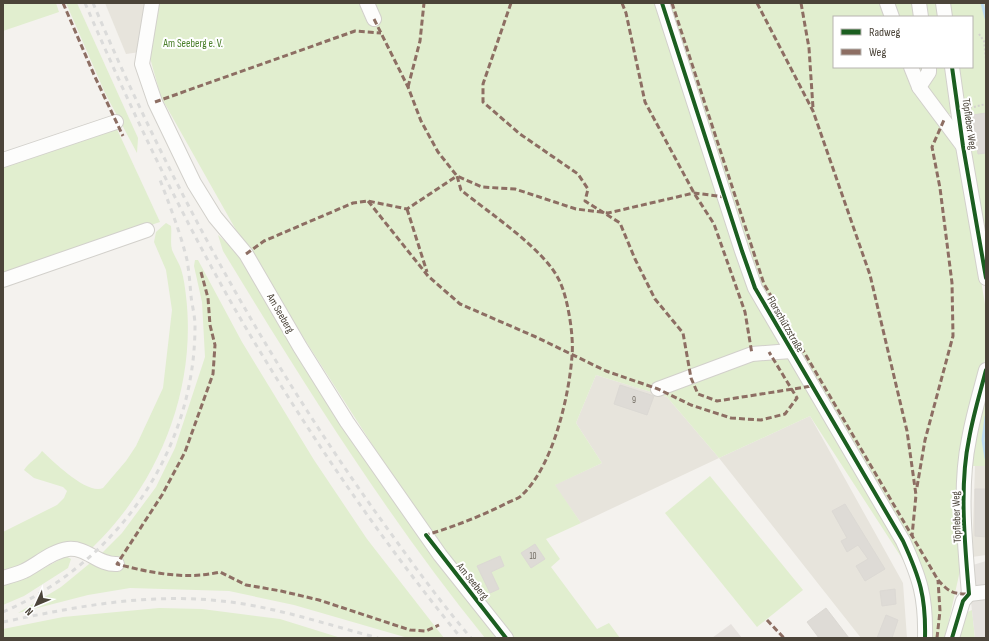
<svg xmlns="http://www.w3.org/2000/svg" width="989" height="641" viewBox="0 0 989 641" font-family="'Sofia Sans Condensed',sans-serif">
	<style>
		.residential { fill: #e7e4dc }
		.industrial { fill: #e6e2de }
		.green { fill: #e1eecf }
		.parking { fill: #e6e3df }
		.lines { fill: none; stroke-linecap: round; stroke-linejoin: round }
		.stream { stroke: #c0ddf1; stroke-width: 3 }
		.building { fill: #dedbd6; stroke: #dcd9d4 }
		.minor-casing { stroke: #d2d0cb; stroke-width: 16 }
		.path { stroke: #d3d2cc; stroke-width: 2; stroke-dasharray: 2 2; stroke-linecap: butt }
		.minor { stroke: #fdfdfc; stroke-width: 14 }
		.rail { stroke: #dbdbda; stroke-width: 3; stroke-dasharray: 5 5; stroke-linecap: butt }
		.quiet { stroke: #8d6e63; stroke-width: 3; stroke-dasharray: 6 3; stroke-linecap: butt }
		.cycleway-casing { stroke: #fff; stroke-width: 6 }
		.cycleway { stroke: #1b5e20; stroke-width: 4 }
		.labels { text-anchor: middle; stroke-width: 4; stroke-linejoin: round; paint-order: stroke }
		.number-label { font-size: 9px; fill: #706a61 }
		.park-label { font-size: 11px; fill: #4a7f2a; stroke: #fff }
		.street-label { font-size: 11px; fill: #4b4439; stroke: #fff }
	</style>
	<rect width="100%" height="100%" fill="#f4f2ee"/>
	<!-- residential -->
	<g class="residential">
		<polygon points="105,3 147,3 140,52 126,54"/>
		<polygon points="596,375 667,397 719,458 810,416 903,583 907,638 861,638 719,458 581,523 554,485 602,463 576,423"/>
		<polygon points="975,466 986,466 986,555 972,557"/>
	</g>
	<!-- industrial -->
	<polygon class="industrial" points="731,624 742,638 712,638"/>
	<!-- green -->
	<g class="green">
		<polygon points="3,3 56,3 59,12 3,31"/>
		<polygon points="66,3 77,3 138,138 137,153 105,93"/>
		<polygon points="158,3 937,3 939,17 834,17 834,67 946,67 953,113 937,118 960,157 986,310 986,349 961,566 945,638 932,638 929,598 915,558 905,563 810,416 719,458 667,397 596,375 576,423 602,463 555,485 581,523 546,539 560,559 551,567 597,629 609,623 620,638 513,638 433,539 249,253 161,97 150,58"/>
		<polygon points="949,3 986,3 986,242 957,67 972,67 972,17 951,17"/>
		<polygon points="116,127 160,222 3,275 3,163"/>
		<path d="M166 223 171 226C172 234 170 242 172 250 175 257 179 263 181 269 184 278 185 288 186 296 197 389 159 483 93 547H85L3 574V532L57 505 64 498 67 491 63 487 34 478 24 470C29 462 37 459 42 451 54 462 87 495 103 488L126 461 136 446 163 388 172 310 166 270 154 242 156 232Z"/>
		<path d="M218 235 239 254 502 638H485C387 517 304 384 223 251Z"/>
		<polygon points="195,260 198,260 242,342 314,460 367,539 444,638 408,638 294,605 229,591 130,588 88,595 18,613 61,587 100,555 122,533 156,487 175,448 205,357 202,302 194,266"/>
		<polygon points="986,394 986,466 967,466"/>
		<polygon points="710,476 803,590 757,627 665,513"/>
		<path d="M66 556 71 559 68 568 24 596 3 605V585C25 580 46 567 66 556Z"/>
		<polygon points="159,608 202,609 280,619 341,638 3,638 3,629 63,617"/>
		<polygon points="972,610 975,638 959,638 965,613"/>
	</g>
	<!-- parking -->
	<g class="parking">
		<polygon points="986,561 986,586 975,586 973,565"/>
		<polygon points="976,597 986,598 986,638 975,638 971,602"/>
	</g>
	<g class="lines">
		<!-- stream -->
		<g class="stream">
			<polyline points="982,3 986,18"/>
			<polyline points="986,417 983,440 986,458"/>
		</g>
	</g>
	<!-- building -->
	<g class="building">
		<polygon points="986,113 986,153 978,154 972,115"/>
		<polygon points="620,385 654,396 647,415 614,404"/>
		<polygon points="975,489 986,489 986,537 975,536"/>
		<polygon points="845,504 885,569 865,581 856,566 868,559 858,545 847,552 841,541 847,538 832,511"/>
		<polygon points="535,544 545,559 531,568 521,553"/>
		<polygon points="500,556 504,566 491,572 499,589 490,593 477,566"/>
		<polygon points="895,589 896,604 882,606 880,591"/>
		<polygon points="826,608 849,638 819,638 807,622"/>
		<polygon points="886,615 898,620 892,638 877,638"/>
	</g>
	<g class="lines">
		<defs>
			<g id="minor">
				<polyline points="152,3 142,64 155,102 194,183 215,217 246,254 300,347 347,422 440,555 506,638"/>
				<polyline points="367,3 374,19"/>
				<path d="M662 3 742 251 755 288 903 541C920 578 926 597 925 638"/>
				<polyline points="887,3 892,17"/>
				<polyline points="919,3 921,17"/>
				<polyline points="943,3 945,17"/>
				<polyline points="911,67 919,87 963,146"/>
				<polyline points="952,67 963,146 986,278"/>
				<polyline points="919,87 929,72 929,67"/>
				<polyline points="3,160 116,122"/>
				<polyline points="3,280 147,230"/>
				<polyline points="658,389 752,354 791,351"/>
				<path d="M3 578C10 576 17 574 24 571 38 564 52 551 68 549 87 547 98 565 117 564"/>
				<polyline points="969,594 986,592"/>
				<path d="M952 638 963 601 969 594C965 545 959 487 969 439 973 416 980 393 986 370"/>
			</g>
		</defs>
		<!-- minor casing -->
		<use href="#minor" class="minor-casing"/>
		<!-- path -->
		<g class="path">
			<polyline points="979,34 984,41 986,60"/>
			<polyline points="970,108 986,104"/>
		</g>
		<!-- minor -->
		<use href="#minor" class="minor"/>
		<!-- rail -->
		<g class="rail">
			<path d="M85 3C129 105 177 207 232 304 299 420 376 534 461 638"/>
			<path d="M93 3C169 182 262 352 374 510 405 553 436 597 471 638"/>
			<path d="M3 612C117 563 195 451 195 326 195 316 192 305 191 296 190 284 189 271 187 260 180 231 169 204 159 177"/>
			<path d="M3 622C89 604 166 589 255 606 296 614 337 627 378 638"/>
		</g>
		<!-- quiet -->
		<g class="quiet">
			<polyline points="63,3 95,77 123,136"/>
			<polyline points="511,3 483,84 483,102 520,134 578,174 588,189 585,201 620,223 635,259 655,299 683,333 691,378 698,394 717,401 812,386"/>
			<polyline points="622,3 626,13 645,102 694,193 714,224 745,312 752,354"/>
			<path d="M672 3 764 284 938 580C949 592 952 594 969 594"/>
			<polyline points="757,3 813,111 870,275 907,431 916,495 912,536"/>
			<polyline points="801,3 809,48 813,108"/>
			<polyline points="374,19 408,87 421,121 438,152 457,176 482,187 515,189 576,209 608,213 694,193 725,197"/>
			<polyline points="408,87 420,41 424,3"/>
			<polyline points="155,102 355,31 381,33"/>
			<polyline points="368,201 428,276 460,304 536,337 606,371 658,389 691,405 731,418 761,420 785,414 797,398 769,352"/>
			<polyline points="407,209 427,272"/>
			<path d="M246 254 264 241 353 203 368 201 407 209 457 176 461 190C489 213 546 250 560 282 568 299 574 337 572 356 569 397 553 465 523 494 519 499 510 501 505 504 479 517 453 527 426 535"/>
			<path d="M201 272 208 298 210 325 215 345 213 374 185 452 162 495 117 564C150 573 187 580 220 572L246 585 281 591 319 600 410 630 426 631 439 625"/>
			<polyline points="917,487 925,440 953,336 952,283 940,188 932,147 944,120"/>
			<polyline points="767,620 784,638"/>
			<polyline points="937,638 940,611 938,580"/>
		</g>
		<defs>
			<g id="cycleway">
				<path d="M662 3 742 251 755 288 903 541C920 578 926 597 925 638"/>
				<polyline points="952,67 963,146 986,278"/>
				<polyline points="426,535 506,638"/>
				<path d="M952 638 963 601 969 594C965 545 959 487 969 439 973 416 980 393 986 370"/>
			</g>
		</defs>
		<!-- cycleway casing -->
		<use href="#cycleway" class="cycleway-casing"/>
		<!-- cycleway -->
		<use href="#cycleway" class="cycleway"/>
	</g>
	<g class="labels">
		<!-- number labels -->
		<g class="number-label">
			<text x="634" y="403">9</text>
			<text x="533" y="559">10</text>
		</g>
		<!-- park labels -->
		<g class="park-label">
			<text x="193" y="47">Am Seeberg e. V.</text>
		</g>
		<!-- street labels -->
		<g class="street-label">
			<text transform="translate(970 124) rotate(82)" y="4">Töpfleber Weg</text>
			<text transform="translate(281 313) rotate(60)" y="4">Am Seeberg</text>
			<text transform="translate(786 324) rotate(60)" y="4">Florschützstraße</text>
			<text transform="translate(956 517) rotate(-92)" y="4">Töpfleber Weg</text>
			<text transform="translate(473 581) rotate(51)" y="4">Am Seeberg</text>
		</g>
	</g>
	<!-- border -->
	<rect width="989" height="641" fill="none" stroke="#4b4439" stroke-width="8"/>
	<!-- legend -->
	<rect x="833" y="16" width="140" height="52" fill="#ffffff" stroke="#b7b4b0"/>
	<rect x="841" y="29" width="20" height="6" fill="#1b5e20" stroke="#b7b4b0"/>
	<text x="869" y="36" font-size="12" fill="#4b4439">Radweg</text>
	<rect x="841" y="49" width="20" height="6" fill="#8d6e63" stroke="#b7b4b0"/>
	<text x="869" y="56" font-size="12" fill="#4b4439">Weg</text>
	<!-- north arrow -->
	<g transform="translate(36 605) rotate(226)" stroke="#ffffff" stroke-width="3" paint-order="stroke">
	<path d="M0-3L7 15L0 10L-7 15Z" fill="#4b4439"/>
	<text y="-6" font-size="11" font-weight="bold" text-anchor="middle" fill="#4b4439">N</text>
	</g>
</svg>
